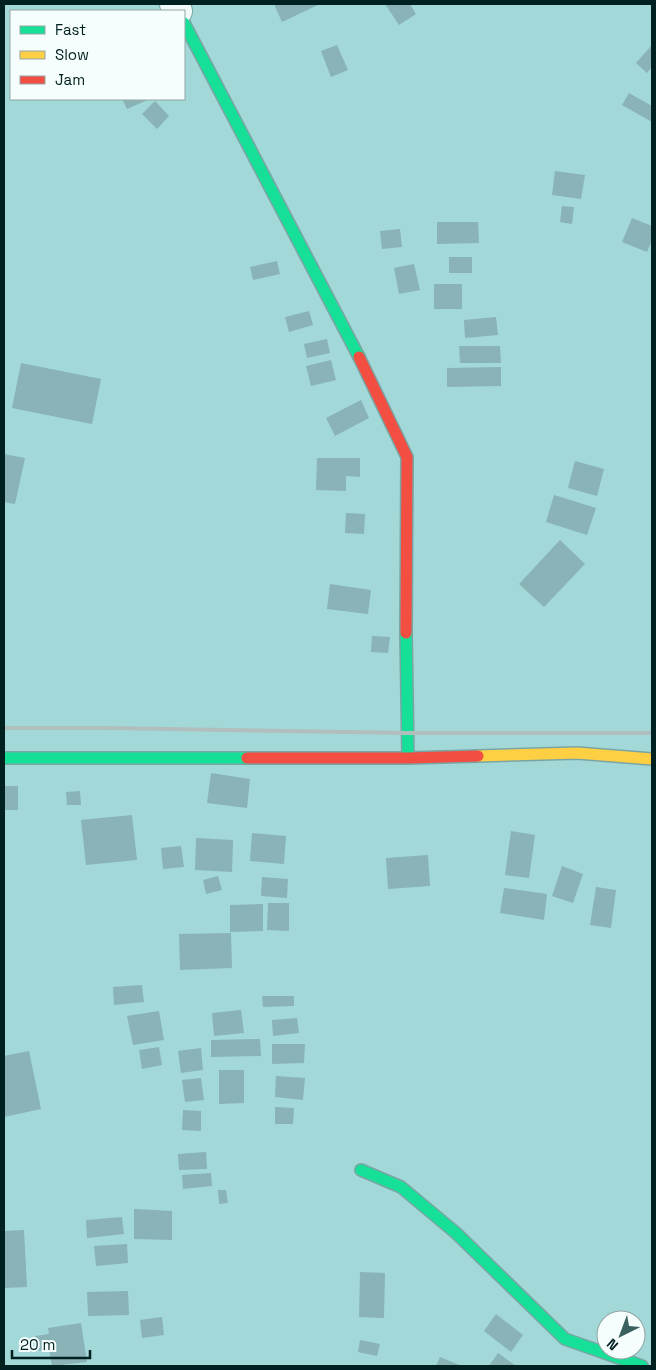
<svg xmlns="http://www.w3.org/2000/svg" width="656" height="1370" viewBox="0 0 656 1370" font-family="'Space Grotesk',sans-serif">
	<style>
		.building { fill: #89b3b6 }
		.lines { fill: none; stroke-linecap: round; stroke-linejoin: round }
		.street-casing { stroke: #79a5a5; stroke-width: 30 }
		.fast-casing { stroke: #79a5a5; stroke-width: 14 }
		.slow-casing { stroke: #79a5a5; stroke-width: 14 }
		.jam-casing { stroke: #79a5a5; stroke-width: 14 }
		.street { stroke: #f1f9f9; stroke-width: 28 }
		.fast { stroke: #16e098; stroke-width: 11 }
		.slow { stroke: #ffcf43; stroke-width: 11 }
		.jam { stroke: #f24e42; stroke-width: 11 }
		.rail { stroke: #b1bebe; stroke-width: 4 }
	</style>
	<rect width="100%" height="100%" fill="#a3d8d8"/>
	<!-- building -->
	<g class="building">
		<polygon points="274,4 320,4 282,22"/>
		<polygon points="385,4 410,4 416,14 399,25"/>
		<polygon points="337,45 348,70 331,77 321,51"/>
		<polygon points="652,45 652,67 647,73 636,63"/>
		<polygon points="629,93 652,106 652,122 622,105"/>
		<polygon points="122,99 150,99 127,109"/>
		<polygon points="155,101 169,116 157,129 142,114"/>
		<polygon points="555,171 585,175 581,199 552,195"/>
		<polygon points="562,206 574,207 572,224 560,222"/>
		<polygon points="632,218 652,226 652,240 647,252 622,242"/>
		<polygon points="437,222 478,222 479,243 437,244"/>
		<polygon points="400,229 402,247 382,249 380,231"/>
		<rect x="449" y="257" width="23" height="16"/>
		<polygon points="277,261 280,274 253,280 250,267"/>
		<polygon points="414,264 420,290 399,294 394,268"/>
		<rect x="434" y="284" width="28" height="25"/>
		<polygon points="309,311 313,325 289,332 285,317"/>
		<polygon points="496,317 498,335 465,338 464,320"/>
		<polygon points="327,339 330,353 307,358 304,344"/>
		<polygon points="459,346 500,346 501,363 460,363"/>
		<polygon points="331,360 336,380 311,386 306,366"/>
		<polygon points="21,363 101,379 92,424 12,408"/>
		<polygon points="501,367 501,386 447,387 447,368"/>
		<polygon points="361,400 369,418 335,436 326,418"/>
		<polygon points="4,454 25,458 15,504 4,502"/>
		<polygon points="317,458 360,458 360,477 346,476 346,491 316,490"/>
		<polygon points="575,461 604,469 597,496 568,488"/>
		<polygon points="554,495 596,508 587,535 546,522"/>
		<polygon points="346,513 365,514 364,534 345,533"/>
		<polygon points="560,540 585,564 544,607 519,584"/>
		<polygon points="330,584 371,590 368,614 327,609"/>
		<polygon points="372,636 390,637 388,653 371,652"/>
		<polygon points="211,773 250,779 247,808 207,803"/>
		<rect x="4" y="786" width="14" height="24"/>
		<polygon points="80,791 81,805 67,805 66,792"/>
		<polygon points="132,815 137,860 86,865 81,820"/>
		<polygon points="511,831 535,835 529,878 505,875"/>
		<polygon points="252,833 286,836 284,864 250,861"/>
		<polygon points="196,838 233,840 232,872 195,870"/>
		<polygon points="181,846 184,867 163,869 161,848"/>
		<polygon points="428,855 430,886 388,889 386,858"/>
		<polygon points="562,866 583,874 573,903 552,896"/>
		<polygon points="218,876 222,890 206,894 203,880"/>
		<polygon points="262,877 288,879 287,898 261,896"/>
		<polygon points="596,887 616,890 611,928 590,925"/>
		<polygon points="504,888 547,894 544,920 500,913"/>
		<polygon points="268,903 289,903 289,931 267,930"/>
		<polygon points="263,904 263,931 230,932 230,905"/>
		<polygon points="231,933 232,968 180,970 179,934"/>
		<polygon points="142,985 144,1002 114,1005 113,987"/>
		<polygon points="262,996 294,996 294,1006 263,1007"/>
		<polygon points="241,1010 244,1033 214,1036 212,1013"/>
		<polygon points="159,1011 164,1040 133,1045 127,1016"/>
		<polygon points="297,1018 299,1033 273,1036 272,1020"/>
		<polygon points="260,1039 261,1056 211,1057 211,1040"/>
		<polygon points="272,1044 305,1044 304,1063 272,1064"/>
		<polygon points="159,1047 162,1065 142,1069 139,1050"/>
		<polygon points="201,1048 203,1070 181,1073 178,1051"/>
		<polygon points="29,1051 41,1109 4,1117 4,1056"/>
		<polygon points="219,1070 244,1070 244,1103 219,1104"/>
		<polygon points="276,1076 305,1078 303,1100 275,1097"/>
		<polygon points="201,1078 204,1100 185,1102 182,1080"/>
		<polygon points="275,1107 294,1108 293,1124 275,1124"/>
		<polygon points="183,1110 201,1111 201,1131 182,1130"/>
		<polygon points="206,1152 207,1169 179,1170 178,1154"/>
		<polygon points="211,1173 212,1186 183,1189 182,1175"/>
		<polygon points="218,1190 226,1190 228,1203 219,1204"/>
		<polygon points="134,1209 172,1211 172,1240 134,1239"/>
		<polygon points="122,1217 124,1234 87,1238 86,1220"/>
		<polygon points="24,1230 27,1287 4,1288 4,1231"/>
		<polygon points="127,1244 128,1263 96,1266 94,1246"/>
		<polygon points="360,1272 385,1273 384,1318 359,1317"/>
		<polygon points="128,1291 129,1315 88,1316 87,1292"/>
		<polygon points="496,1314 523,1335 511,1352 484,1331"/>
		<polygon points="162,1317 164,1335 142,1338 140,1320"/>
		<polygon points="81,1323 87,1362 52,1366 49,1349 37,1351 35,1336 49,1334 48,1328"/>
		<polygon points="360,1340 380,1344 377,1356 358,1352"/>
		<polygon points="498,1353 516,1366 489,1366"/>
		<polygon points="440,1357 462,1366 436,1366"/>
	</g>
	<g class="lines">
		<defs>
			<polyline id="street" points="174,4 178,11"/>
			<g id="fast">
				<polyline points="184,23 359,357"/>
				<polyline points="406,633 408,758"/>
				<polyline points="4,758 247,758"/>
				<polyline points="361,1170 401,1187 456,1233 565,1339 642,1366"/>
			</g>
			<polyline id="slow" points="478,756 577,753 652,759"/>
			<g id="jam">
				<polyline points="359,357 407,457 406,633"/>
				<polyline points="247,758 408,758 478,756"/>
			</g>
		</defs>
		<!-- street casing -->
		<use href="#street" class="street-casing"/>
		<!-- fast casing -->
		<use href="#fast" class="fast-casing"/>
		<!-- slow casing -->
		<use href="#slow" class="slow-casing"/>
		<!-- jam casing -->
		<use href="#jam" class="jam-casing"/>
		<!-- street -->
		<use href="#street" class="street"/>
		<!-- fast -->
		<use href="#fast" class="fast"/>
		<!-- slow -->
		<use href="#slow" class="slow"/>
		<!-- jam -->
		<use href="#jam" class="jam"/>
		<!-- rail -->
		<polyline class="rail" points="4,728 110,728 407,733 652,733"/>
	</g>
	<!-- border -->
	<rect width="656" height="1370" fill="none" stroke="#012020" stroke-width="10"/>
	<!-- legend -->
	<rect x="10" y="10" width="175" height="90" fill="#f5fefd" stroke="#93a5a5"/>
	<rect x="20" y="26" width="25" height="8" fill="#16e098" stroke="#93a5a5"/>
	<text x="55" y="35" font-size="15" fill="#012020">Fast</text>
	<rect x="20" y="51" width="25" height="8" fill="#ffcf43" stroke="#93a5a5"/>
	<text x="55" y="60" font-size="15" fill="#012020">Slow</text>
	<rect x="20" y="76" width="25" height="8" fill="#f24e42" stroke="#93a5a5"/>
	<text x="55" y="85" font-size="15" fill="#012020">Jam</text>
	<!-- north arrow -->
	<g transform="translate(621 1335) rotate(222)"><circle r="24" fill="#f5fefd" stroke="#93a5a5"/>
	<path d="M0-4L9 19L0 12L-9 19Z" fill="#3a6060"/>
	<text y="-8" font-size="14" font-weight="bold" text-anchor="middle" fill="#012020">N</text>
	</g>
	<!-- scale -->
	<path d="M12 1350v8h78v-8" fill="none" stroke="#012020" stroke-width="2.5"/>
	<text x="20" y="1350" font-size="15" fill="#012020" stroke="#f5fefd" stroke-width="4" paint-order="stroke">20 m</text>
</svg>
